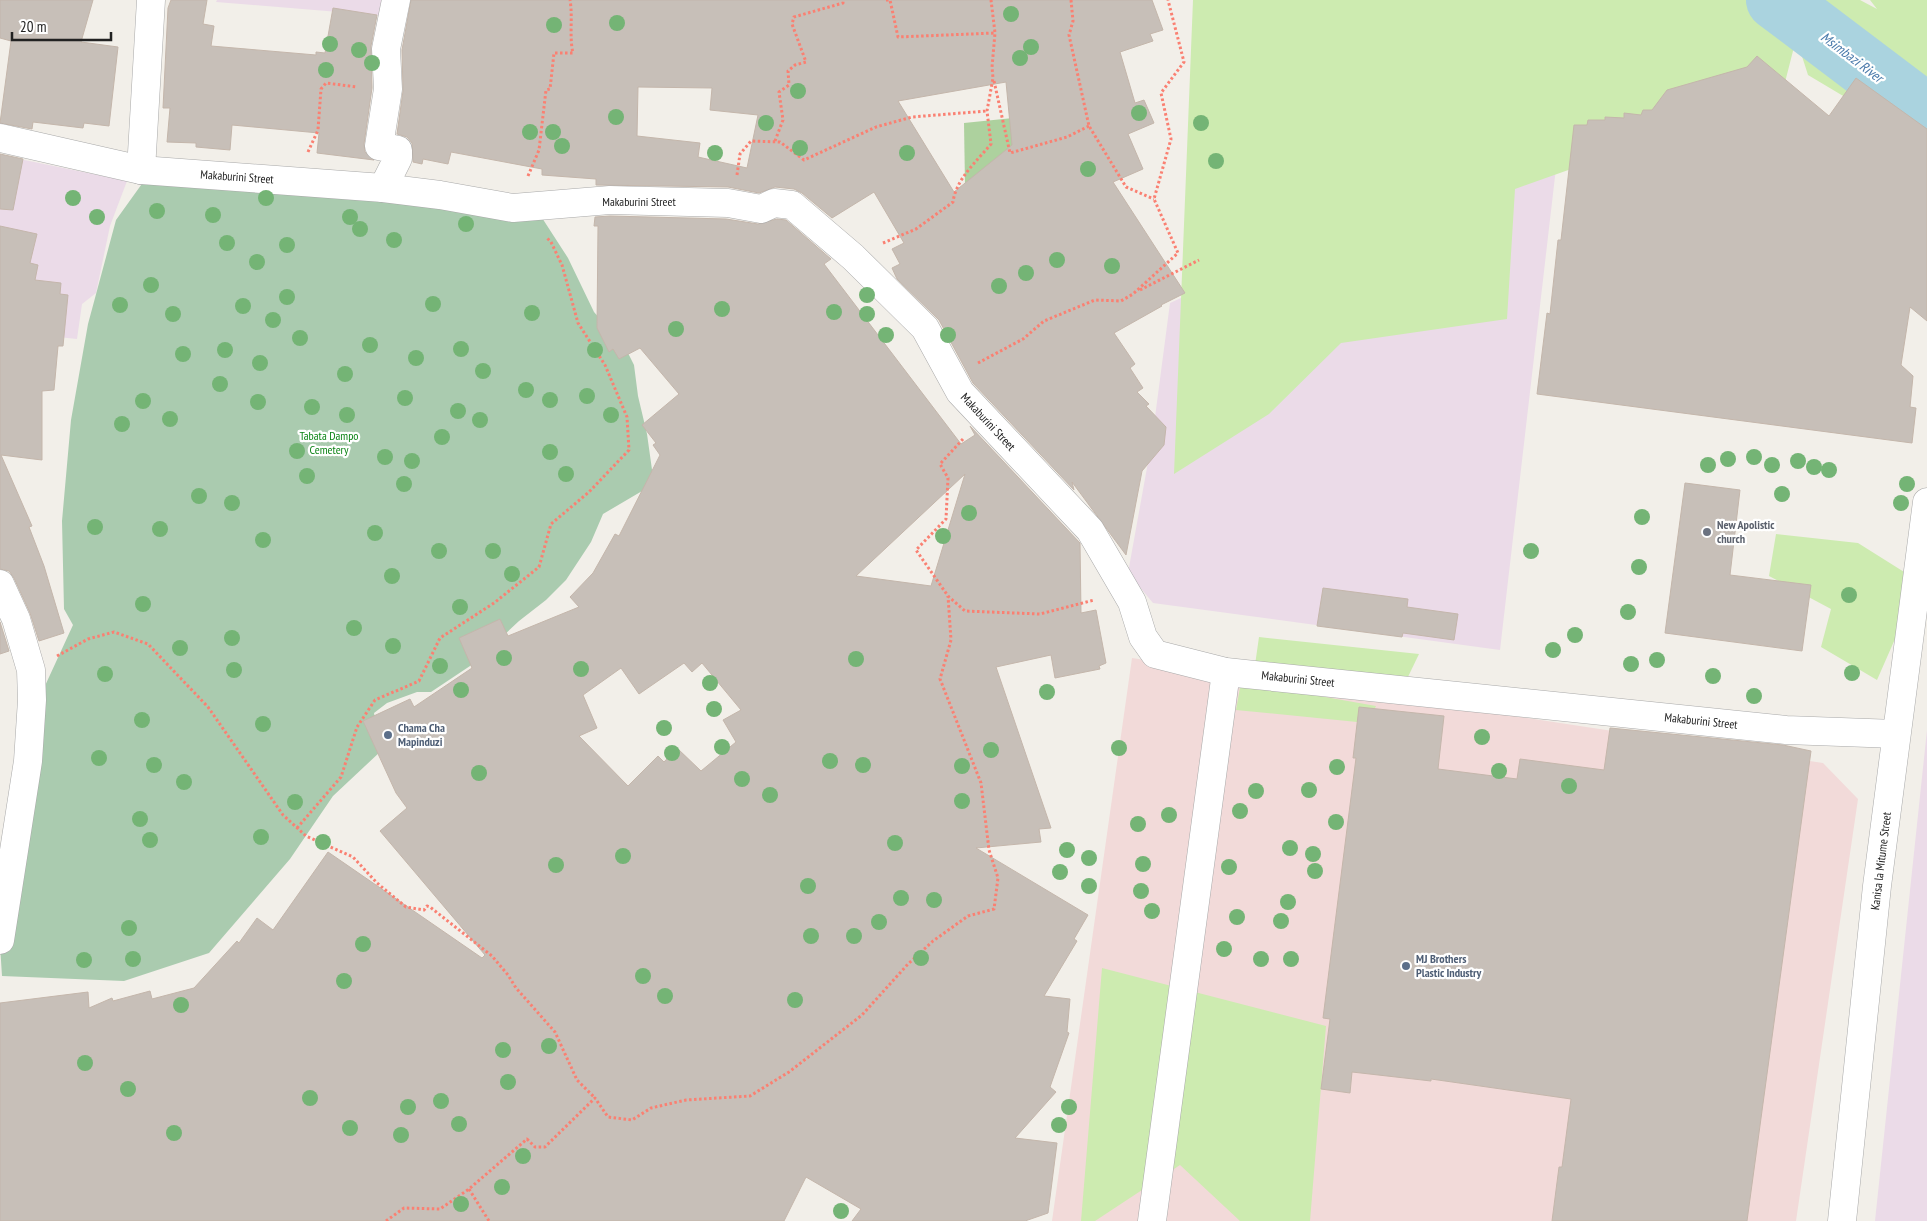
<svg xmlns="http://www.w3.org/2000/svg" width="1927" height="1221" viewBox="0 0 1927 1221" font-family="'PT Sans Narrow',sans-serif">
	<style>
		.commercial { fill: #f2dad9 }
		.industrial { fill: #ebdbe8 }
		.grass { fill: #cdebb0 }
		.forest { fill: #add19e }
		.cemetery { fill: #aacbaf }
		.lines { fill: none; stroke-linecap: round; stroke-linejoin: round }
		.river { stroke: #aad3df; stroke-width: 60 }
		.building { fill: #c7bfb8; stroke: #c4b6ab; fill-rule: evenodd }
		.street-casing { stroke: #a9a9a9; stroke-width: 29 }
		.path { stroke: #fa8072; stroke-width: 3; stroke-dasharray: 2.5 2.5; stroke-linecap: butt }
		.street { stroke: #fff; stroke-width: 28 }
		.tree { fill: #74b475 }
		.worship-dot { fill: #6b7280; stroke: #fff; stroke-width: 2 }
		.service-dot { fill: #5c6f8a; stroke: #fff; stroke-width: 2 }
		.labels { text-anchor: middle; stroke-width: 4.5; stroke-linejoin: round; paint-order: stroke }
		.street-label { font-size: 12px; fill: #222; stroke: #fff }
		.park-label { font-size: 12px; fill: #0c8416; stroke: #fff }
		.worship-label { font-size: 12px; font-weight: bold; fill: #5b616d; stroke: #fff; text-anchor: start }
		.service-label { font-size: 12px; font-weight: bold; fill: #4e5e75; stroke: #fff; text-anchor: start }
		.water-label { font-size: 14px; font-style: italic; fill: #4a7aab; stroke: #fff }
	</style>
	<rect width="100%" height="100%" fill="#f2efe9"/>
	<!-- commercial -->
	<polygon class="commercial" points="1132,658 1823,763 1858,799 1796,1221 1052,1221"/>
	<!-- industrial -->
	<g class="industrial">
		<polygon points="217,0 391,0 387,16 216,2"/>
		<polygon points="1561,125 1500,650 1153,603 1128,573 1152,440 1170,303"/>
		<polygon points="0,155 127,181 110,226 96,293 82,304 77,339 0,331"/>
		<polygon points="1927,730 1927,1221 1875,1221"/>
	</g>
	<!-- grass -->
	<g class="grass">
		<polygon points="1193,0 1763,0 1794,47 1782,94 1515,189 1507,319 1341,343 1269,414 1174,474"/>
		<polygon points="1784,0 1860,0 1877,9 1870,0 1927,0 1927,146 1808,75"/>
		<polygon points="1776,534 1858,543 1920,582 1877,680 1821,647 1831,609 1769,576"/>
		<polygon points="1259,637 1419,654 1406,681 1255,665"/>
		<polygon points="1241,682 1376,706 1367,723 1236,710"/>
		<polygon points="1102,968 1326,1026 1310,1221 1240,1221 1180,1165 1095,1221 1081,1221"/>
	</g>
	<!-- forest -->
	<polygon class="forest" points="1022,117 1026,144 965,185 964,123"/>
	<!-- cemetery -->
	<polygon class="cemetery" points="154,167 535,207 568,258 594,312 625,347 634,365 638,396 647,434 654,484 603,514 591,542 566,580 546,600 519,621 473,664 431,692 417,692 387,703 374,713 381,751 333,796 290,859 209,953 124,981 2,976 0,945 38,701 73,625 64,609 62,521 71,420 88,324 116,220"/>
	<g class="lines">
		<!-- river -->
		<polyline class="river" points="1776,0 1927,114"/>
	</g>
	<!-- building -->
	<g class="building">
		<polygon points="0,0 93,0 81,42 118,47 109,126 84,123 83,128 33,122 32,129 0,123 11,41 0,38"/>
		<polygon points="171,0 207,0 203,24 214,26 211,46 316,55 316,52 325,53 333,8 377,15 371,46 372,88 364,144 365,152 374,160 317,153 319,133 232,125 230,150 196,147 196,143 167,142 170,108 163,108 168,8"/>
		<path d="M411 0H1152L1163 30 1150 34 1153 41 1120 52 1135 103 1144 100 1154 123 1128 134 1143 169 1113 182 1185 293 1161 305 1162 306 1114 333 1135 364 1130 368 1143 388 1137 392 1149 404 1146 406 1166 427 1164 445 1142 471 1126 555 1072 482 1074 490 973 383 939 320 897 279 892 268 900 264 892 249 904 243 874 192 832 218 802 193 794 189 775 187 759 193 728 187 596 185V179L542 175V169L451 152 448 164 423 159 422 164 413 162 412 143 407 137 397 134 403 91 402 50ZM1006 82 1012 145 954 192 898 101ZM638 87 712 88 710 110 758 115 747 168 698 157 700 143 637 136Z"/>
		<polygon points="1757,56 1829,116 1856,78 1927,129 1927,321 1910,307 1901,365 1913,376 1910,407 1916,408 1912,443 1537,394 1547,313 1550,314 1558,240 1561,240 1574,125 1587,125 1588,120 1605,120 1605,117 1624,118 1624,113 1641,115 1643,110 1652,110 1667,90 1747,67"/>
		<polygon points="0,154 23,159 13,210 0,209"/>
		<path d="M610 216 726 219 758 224 777 219 786 220 831 259 824 264 961 444 975 435 970 426 1080 543 1081 613 1096 610 1106 663 1099 666 1100 669 1055 678 1051 655 996 667 1051 828 1039 829 1041 842 976 848 1088 915 1074 939 1077 941 1044 996 1070 999 1067 1032 1069 1033 1050 1087 1056 1092 1015 1138 1057 1143 1048 1213 1025 1221H852L861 1209 806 1177 784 1221H0V1003L88 992 89 1008 112 998 113 1001 150 991 152 999 194 988 237 941 239 943 257 918 273 930 328 852 482 958 485 955 380 831 407 808 396 793 363 721 410 699 414 707 472 668 459 638 500 619 508 636 579 607 570 597 593 573 615 534 619 536 660 455 653 445 656 443 642 425 679 394 640 348 619 359 613 349 609 352 597 328 598 226H594L595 217ZM965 474 931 586 856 576ZM684 663 692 672 702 663 741 710 723 720 736 742 701 771 677 748 664 762 658 756 628 786 579 736 597 728 583 695 621 668 639 694Z"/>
		<polygon points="0,226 37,234 30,263 38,265 35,280 61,283 60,294 68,295 63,346 58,346 54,390 42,391 42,460 1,455 32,526 29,527 44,566 64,633 39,641 30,613 14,578 9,571 0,569"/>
		<polygon points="1685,483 1740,490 1730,575 1811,585 1802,651 1665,633"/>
		<polygon points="1323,588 1408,599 1407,607 1458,614 1454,640 1403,633 1402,637 1317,626"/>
		<polygon points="0,622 9,651 0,654"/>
		<polygon points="1359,707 1444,716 1438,769 1517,779 1520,759 1604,770 1610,728 1783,745 1811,751 1747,1221 1552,1221 1559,1167 1562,1167 1571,1099 1431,1079 1431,1081 1352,1072 1350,1093 1321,1089 1330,1019 1323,1018 1356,758 1353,758"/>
	</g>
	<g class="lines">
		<defs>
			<g id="street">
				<polyline points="0,138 141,170 383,188 440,195 513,208 610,200 728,203 761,209 774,203 792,205 853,257 925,328 960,392 1090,530 1132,602 1143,637 1155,654 1226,672 1786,730 1896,734"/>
				<polyline points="141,170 151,0"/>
				<polyline points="383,188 398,158 398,150 379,146 388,89 386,49 396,0"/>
				<polyline points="0,584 16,619 31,670 32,700 28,761 0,940"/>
				<polyline points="1152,1221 1226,672"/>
				<polyline points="1842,1221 1877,886 1927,502"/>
			</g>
		</defs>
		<!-- street casing -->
		<use href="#street" class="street-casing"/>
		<!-- path -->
		<g class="path">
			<polyline points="886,0 890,0 898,37 995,33"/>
			<polyline points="1071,0 1073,21 1069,35 1089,126 1126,187 1154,199"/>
			<polyline points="994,81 1010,153 1067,137 1089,126"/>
			<polyline points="775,141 783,120 779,92 789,85 788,71 795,65 806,62 792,24 794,17 843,3 843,0"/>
			<polyline points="308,152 318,130 321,89 326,83 357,87"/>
			<polyline points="737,175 740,154 751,141 780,142 804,160 876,127 912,117 987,111"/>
			<path d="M528 176 539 150 546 90 550 89 554 53H573C569 37 573 17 570 0"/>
			<path d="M883 243 916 229 953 202C956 179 977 161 991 144L987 111 993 78 992 67 995 33 991 0"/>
			<polyline points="1140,290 1199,260"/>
			<polyline points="978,363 1023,339 1044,321 1095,300 1121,301 1133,294 1178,253 1154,199 1171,139 1161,93 1184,62 1168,0"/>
			<polyline points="963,439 940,464 948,478 946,519 916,550 948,596 965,611 1040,614 1094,600"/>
			<polyline points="57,656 88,639 114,632 148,644 208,707 283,815 306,836 353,857 377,883 406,907 424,910 427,906 430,907 492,956 508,975 516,988 555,1032 577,1080 595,1098"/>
			<polyline points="297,828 341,777 357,727 375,700 419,681 440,638 494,603 539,567 551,524 589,492 629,450 627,417 605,365 578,323 562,265 551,242 546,237"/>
			<polyline points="469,1189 489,1221"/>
			<polyline points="386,1221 404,1208 440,1209 469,1189 527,1139 535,1147 545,1147 595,1098 608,1117 632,1120 651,1108 686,1100 750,1096 789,1072 862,1015 908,964 933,941 968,916 994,909 998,878 989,850 981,783 940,679 951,640 948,596"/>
		</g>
		<!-- street -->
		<use href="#street" class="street"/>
	</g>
	<!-- trees -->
	<g class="tree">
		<circle cx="1011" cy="14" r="8"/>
		<circle cx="617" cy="23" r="8"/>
		<circle cx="554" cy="25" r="8"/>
		<circle cx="330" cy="44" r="8"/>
		<circle cx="1031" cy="47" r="8"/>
		<circle cx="359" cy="50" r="8"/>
		<circle cx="1020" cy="58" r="8"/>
		<circle cx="372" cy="63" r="8"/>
		<circle cx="326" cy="70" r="8"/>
		<circle cx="798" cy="91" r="8"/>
		<circle cx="1139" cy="113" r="8"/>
		<circle cx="616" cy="117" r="8"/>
		<circle cx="766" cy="123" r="8"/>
		<circle cx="1201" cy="123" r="8"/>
		<circle cx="530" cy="132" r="8"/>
		<circle cx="553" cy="132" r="8"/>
		<circle cx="562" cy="146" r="8"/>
		<circle cx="800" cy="148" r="8"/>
		<circle cx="715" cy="153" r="8"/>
		<circle cx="907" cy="153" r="8"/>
		<circle cx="1216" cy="161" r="8"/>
		<circle cx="1088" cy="169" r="8"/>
		<circle cx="73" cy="198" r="8"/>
		<circle cx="266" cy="198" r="8"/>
		<circle cx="157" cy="211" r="8"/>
		<circle cx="213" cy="215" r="8"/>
		<circle cx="97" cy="217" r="8"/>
		<circle cx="350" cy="217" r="8"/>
		<circle cx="466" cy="224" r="8"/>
		<circle cx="360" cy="229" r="8"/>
		<circle cx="394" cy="240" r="8"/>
		<circle cx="227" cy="243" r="8"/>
		<circle cx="287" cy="245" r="8"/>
		<circle cx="1057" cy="260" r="8"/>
		<circle cx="257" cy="262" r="8"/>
		<circle cx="1112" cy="266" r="8"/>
		<circle cx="1026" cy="273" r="8"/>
		<circle cx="151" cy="285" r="8"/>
		<circle cx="999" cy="286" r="8"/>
		<circle cx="867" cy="295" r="8"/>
		<circle cx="287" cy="297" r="8"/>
		<circle cx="433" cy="304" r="8"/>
		<circle cx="120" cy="305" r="8"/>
		<circle cx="243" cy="306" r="8"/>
		<circle cx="722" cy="309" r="8"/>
		<circle cx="834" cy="312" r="8"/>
		<circle cx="532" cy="313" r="8"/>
		<circle cx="173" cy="314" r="8"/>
		<circle cx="867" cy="314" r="8"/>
		<circle cx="273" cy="320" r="8"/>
		<circle cx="676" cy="329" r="8"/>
		<circle cx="886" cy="335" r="8"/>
		<circle cx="948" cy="335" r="8"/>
		<circle cx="300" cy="338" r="8"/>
		<circle cx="370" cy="345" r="8"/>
		<circle cx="461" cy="349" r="8"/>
		<circle cx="225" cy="350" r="8"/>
		<circle cx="595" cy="350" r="8"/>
		<circle cx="183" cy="354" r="8"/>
		<circle cx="416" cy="358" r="8"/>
		<circle cx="260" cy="363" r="8"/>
		<circle cx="483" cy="371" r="8"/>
		<circle cx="345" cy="374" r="8"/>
		<circle cx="220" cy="384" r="8"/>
		<circle cx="526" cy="390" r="8"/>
		<circle cx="587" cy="396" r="8"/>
		<circle cx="405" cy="398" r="8"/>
		<circle cx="550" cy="400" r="8"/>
		<circle cx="143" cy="401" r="8"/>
		<circle cx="258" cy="402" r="8"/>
		<circle cx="312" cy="407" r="8"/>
		<circle cx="458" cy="411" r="8"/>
		<circle cx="347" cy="415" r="8"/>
		<circle cx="611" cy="415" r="8"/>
		<circle cx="170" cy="419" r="8"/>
		<circle cx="480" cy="420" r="8"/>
		<circle cx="122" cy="424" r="8"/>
		<circle cx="442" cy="437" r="8"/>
		<circle cx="297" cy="451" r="8"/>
		<circle cx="550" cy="452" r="8"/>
		<circle cx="385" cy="457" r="8"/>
		<circle cx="1754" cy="457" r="8"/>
		<circle cx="1728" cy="459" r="8"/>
		<circle cx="412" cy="461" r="8"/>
		<circle cx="1798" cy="461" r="8"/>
		<circle cx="1708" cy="465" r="8"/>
		<circle cx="1772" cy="465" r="8"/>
		<circle cx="1814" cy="467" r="8"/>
		<circle cx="1829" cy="470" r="8"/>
		<circle cx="566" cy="474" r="8"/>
		<circle cx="307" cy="476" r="8"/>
		<circle cx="404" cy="484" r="8"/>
		<circle cx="1907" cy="484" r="8"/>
		<circle cx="1782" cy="494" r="8"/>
		<circle cx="199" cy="496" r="8"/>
		<circle cx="232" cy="503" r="8"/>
		<circle cx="1901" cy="503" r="8"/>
		<circle cx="969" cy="513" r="8"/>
		<circle cx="1642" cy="517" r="8"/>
		<circle cx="95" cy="527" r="8"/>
		<circle cx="160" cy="529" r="8"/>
		<circle cx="375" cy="533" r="8"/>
		<circle cx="943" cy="536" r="8"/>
		<circle cx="263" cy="540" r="8"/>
		<circle cx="439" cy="551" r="8"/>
		<circle cx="493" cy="551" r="8"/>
		<circle cx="1531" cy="551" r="8"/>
		<circle cx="1639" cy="567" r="8"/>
		<circle cx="512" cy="574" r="8"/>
		<circle cx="392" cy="576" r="8"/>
		<circle cx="1849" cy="595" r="8"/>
		<circle cx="143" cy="604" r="8"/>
		<circle cx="460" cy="607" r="8"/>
		<circle cx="1628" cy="612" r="8"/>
		<circle cx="354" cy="628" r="8"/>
		<circle cx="1575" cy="635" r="8"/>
		<circle cx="232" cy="638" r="8"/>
		<circle cx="393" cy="646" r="8"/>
		<circle cx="180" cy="648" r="8"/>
		<circle cx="1553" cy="650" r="8"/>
		<circle cx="504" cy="658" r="8"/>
		<circle cx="856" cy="659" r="8"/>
		<circle cx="1657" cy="660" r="8"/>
		<circle cx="1631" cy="664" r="8"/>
		<circle cx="440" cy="666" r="8"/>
		<circle cx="581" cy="669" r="8"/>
		<circle cx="234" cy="670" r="8"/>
		<circle cx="1852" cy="673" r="8"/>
		<circle cx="105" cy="674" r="8"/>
		<circle cx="1713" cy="676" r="8"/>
		<circle cx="710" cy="683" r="8"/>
		<circle cx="461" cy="690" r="8"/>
		<circle cx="1047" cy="692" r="8"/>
		<circle cx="1754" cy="696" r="8"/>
		<circle cx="714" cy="709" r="8"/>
		<circle cx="142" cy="720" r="8"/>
		<circle cx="263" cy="724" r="8"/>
		<circle cx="664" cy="728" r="8"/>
		<circle cx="1482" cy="737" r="8"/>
		<circle cx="722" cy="747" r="8"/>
		<circle cx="1119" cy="748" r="8"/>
		<circle cx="991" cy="750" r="8"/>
		<circle cx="672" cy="753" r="8"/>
		<circle cx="99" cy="758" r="8"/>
		<circle cx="830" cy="761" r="8"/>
		<circle cx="154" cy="765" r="8"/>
		<circle cx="863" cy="765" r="8"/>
		<circle cx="962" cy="766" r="8"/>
		<circle cx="1337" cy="767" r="8"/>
		<circle cx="1499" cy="771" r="8"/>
		<circle cx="479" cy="773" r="8"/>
		<circle cx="742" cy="779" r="8"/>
		<circle cx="184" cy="782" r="8"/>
		<circle cx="1569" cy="786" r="8"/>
		<circle cx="1309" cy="790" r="8"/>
		<circle cx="1256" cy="791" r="8"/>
		<circle cx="770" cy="795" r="8"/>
		<circle cx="962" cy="801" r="8"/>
		<circle cx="295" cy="802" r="8"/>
		<circle cx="1240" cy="811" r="8"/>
		<circle cx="1169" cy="815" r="8"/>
		<circle cx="140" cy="819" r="8"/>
		<circle cx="1336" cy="822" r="8"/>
		<circle cx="1138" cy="824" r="8"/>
		<circle cx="261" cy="837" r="8"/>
		<circle cx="150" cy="840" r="8"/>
		<circle cx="323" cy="842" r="8"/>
		<circle cx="895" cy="843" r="8"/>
		<circle cx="1290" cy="848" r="8"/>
		<circle cx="1067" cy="850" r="8"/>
		<circle cx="1313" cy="854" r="8"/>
		<circle cx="623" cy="856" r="8"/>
		<circle cx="1089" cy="858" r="8"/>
		<circle cx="1143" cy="864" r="8"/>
		<circle cx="556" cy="865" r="8"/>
		<circle cx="1229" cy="867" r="8"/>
		<circle cx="1315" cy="871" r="8"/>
		<circle cx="1060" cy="872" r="8"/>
		<circle cx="808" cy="886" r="8"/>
		<circle cx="1089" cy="886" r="8"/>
		<circle cx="1141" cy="891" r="8"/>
		<circle cx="901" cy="898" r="8"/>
		<circle cx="934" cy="900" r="8"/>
		<circle cx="1288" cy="902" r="8"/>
		<circle cx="1152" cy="911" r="8"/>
		<circle cx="1237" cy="917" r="8"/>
		<circle cx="1281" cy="921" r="8"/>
		<circle cx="879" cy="922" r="8"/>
		<circle cx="129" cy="928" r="8"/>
		<circle cx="811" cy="936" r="8"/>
		<circle cx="854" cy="936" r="8"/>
		<circle cx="363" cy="944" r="8"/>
		<circle cx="1224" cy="949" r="8"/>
		<circle cx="921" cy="958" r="8"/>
		<circle cx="133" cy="959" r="8"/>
		<circle cx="1261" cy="959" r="8"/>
		<circle cx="1291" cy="959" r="8"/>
		<circle cx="84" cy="960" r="8"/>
		<circle cx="643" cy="976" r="8"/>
		<circle cx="344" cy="981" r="8"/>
		<circle cx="665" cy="996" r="8"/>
		<circle cx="795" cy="1000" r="8"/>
		<circle cx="181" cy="1005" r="8"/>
		<circle cx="549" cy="1046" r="8"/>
		<circle cx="503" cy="1050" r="8"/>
		<circle cx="85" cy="1063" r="8"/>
		<circle cx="508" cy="1082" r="8"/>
		<circle cx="128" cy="1089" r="8"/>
		<circle cx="310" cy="1098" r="8"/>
		<circle cx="441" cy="1101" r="8"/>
		<circle cx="408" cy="1107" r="8"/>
		<circle cx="1069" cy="1107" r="8"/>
		<circle cx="459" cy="1124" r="8"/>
		<circle cx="1059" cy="1125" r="8"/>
		<circle cx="350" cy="1128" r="8"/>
		<circle cx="174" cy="1133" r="8"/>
		<circle cx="401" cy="1135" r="8"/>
		<circle cx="523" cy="1156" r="8"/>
		<circle cx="502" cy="1187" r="8"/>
		<circle cx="461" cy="1204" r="8"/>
		<circle cx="841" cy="1211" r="8"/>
	</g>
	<!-- markers -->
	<circle class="worship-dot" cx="1707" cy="532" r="5"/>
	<g class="service-dot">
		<circle cx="388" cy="735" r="5"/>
		<circle cx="1406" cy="966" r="5"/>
	</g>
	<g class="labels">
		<!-- street labels -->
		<g class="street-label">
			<text transform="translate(237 177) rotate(4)" y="4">Makaburini Street</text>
			<text x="639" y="206">Makaburini Street</text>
			<text transform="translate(988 422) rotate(47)" y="4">Makaburini Street</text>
			<text transform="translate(1298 679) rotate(6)" y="4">Makaburini Street</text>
			<text transform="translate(1701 721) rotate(6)" y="4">Makaburini Street</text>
			<text transform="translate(1881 861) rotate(-83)" y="4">Kanisa la Mitume Street</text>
		</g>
		<!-- park labels -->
		<g class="park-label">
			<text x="329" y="440">Tabata Dampo<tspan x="329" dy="14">Cemetery</tspan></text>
		</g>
		<!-- worship labels -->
		<g class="worship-label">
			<text x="1717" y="529">New Apolistic<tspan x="1717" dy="14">church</tspan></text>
		</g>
		<!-- service labels -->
		<g class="service-label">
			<text x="398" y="732">Chama Cha<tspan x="398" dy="14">Mapinduzi</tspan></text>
			<text x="1416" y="963">MJ Brothers<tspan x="1416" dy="14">Plastic Industry</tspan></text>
		</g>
		<!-- water labels -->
		<g class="water-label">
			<text transform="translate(1852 57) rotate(37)" y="5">Msimbazi River</text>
		</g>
	</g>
	<!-- scale -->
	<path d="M12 32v8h99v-8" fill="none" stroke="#222222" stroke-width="2.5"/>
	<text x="20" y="32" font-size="15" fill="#222222" stroke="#ffffff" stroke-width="4" paint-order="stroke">20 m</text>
</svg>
